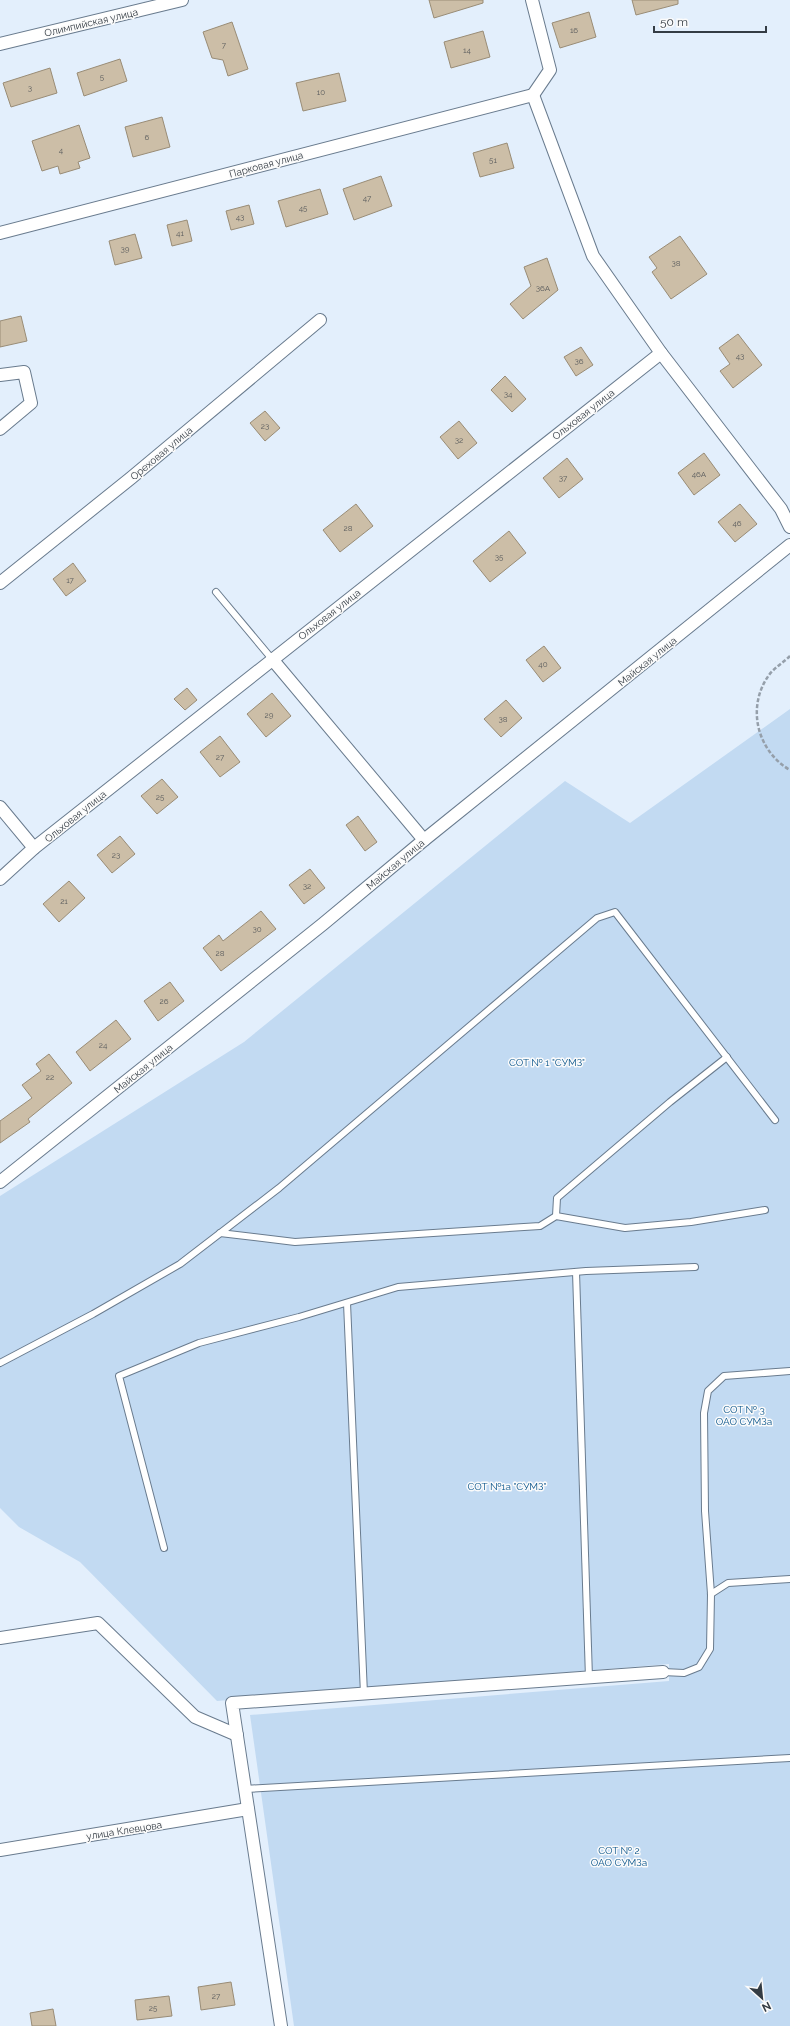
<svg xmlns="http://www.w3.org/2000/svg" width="790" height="2026" viewBox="0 0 790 2026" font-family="Raleway,sans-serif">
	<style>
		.green { fill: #c2daf2 }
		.building { fill: #ccbea7; stroke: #998c76 }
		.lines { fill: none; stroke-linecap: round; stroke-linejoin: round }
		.service-casing { stroke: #697b8e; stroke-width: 8 }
		.minor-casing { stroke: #697b8e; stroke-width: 14 }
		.path { stroke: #959faa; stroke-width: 2.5; stroke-dasharray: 4 2; stroke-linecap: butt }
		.service { stroke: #fff; stroke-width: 6 }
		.minor { stroke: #fff; stroke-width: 12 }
		.labels { text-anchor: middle; stroke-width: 3; stroke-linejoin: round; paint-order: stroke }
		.number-label { font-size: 8px; fill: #5a5c5d }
		.street-label { font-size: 10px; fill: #343c44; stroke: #fbfbfb }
		.park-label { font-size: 10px; fill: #07538a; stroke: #fbfbfb }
	</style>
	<rect width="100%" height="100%" fill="#e3effc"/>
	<!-- green -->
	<polygon class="green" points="790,709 790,2026 294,2026 250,1715 669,1681 669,1664 217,1701 80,1562 19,1527 0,1508 0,1196 244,1042 565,781 630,823"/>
	<!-- building -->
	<g class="building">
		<polygon points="429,0 483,0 483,3 434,18"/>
		<polygon points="632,0 678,0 678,4 636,15"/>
		<polygon points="589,12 596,37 560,48 552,23"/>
		<polygon points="232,22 248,69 228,76 223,60 212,58 203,32"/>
		<polygon points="483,31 490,57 451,68 444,42"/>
		<polygon points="120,59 127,81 84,96 77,73"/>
		<polygon points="50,68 57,93 11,107 3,83"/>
		<polygon points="339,73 346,101 303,111 296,83"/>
		<polygon points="162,117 170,147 133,157 125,127"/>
		<polygon points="79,125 90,158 78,162 80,168 60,174 58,166 42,171 32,141"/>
		<polygon points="507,143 514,168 480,177 473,153"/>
		<polygon points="381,176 392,206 354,220 343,189"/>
		<polygon points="320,189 328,214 286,227 278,201"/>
		<polygon points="249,205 254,224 231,230 226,211"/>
		<polygon points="187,220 192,241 172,246 167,225"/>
		<polygon points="135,234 142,258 115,265 109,241"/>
		<polygon points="680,236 707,274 671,299 652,272 657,268 649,257"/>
		<polygon points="547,258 558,290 523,319 510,304 531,286 524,267"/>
		<polygon points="21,316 27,341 0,347 0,321"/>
		<polygon points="738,334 762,365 733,388 720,371 730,364 719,348"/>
		<polygon points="581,347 593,365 576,376 564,357"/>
		<polygon points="505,376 526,399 512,412 491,390"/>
		<polygon points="265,411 280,428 265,441 250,423"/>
		<polygon points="459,421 477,443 458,459 440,437"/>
		<polygon points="704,453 720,475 694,495 678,473"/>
		<polygon points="567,458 583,479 559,498 543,478"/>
		<polygon points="356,504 373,526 340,552 323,530"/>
		<polygon points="740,504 757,524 735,542 718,522"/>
		<polygon points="509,531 526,553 490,582 473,561"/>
		<polygon points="73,563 86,581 66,596 53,579"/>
		<polygon points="544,646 561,668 543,682 526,660"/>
		<polygon points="187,688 197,700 185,710 174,699"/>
		<polygon points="272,693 291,716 266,737 247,714"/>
		<polygon points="506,700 522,718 501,737 484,719"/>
		<polygon points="220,736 240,762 220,777 200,752"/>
		<polygon points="162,779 178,797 157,814 141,796"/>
		<polygon points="358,816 377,842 365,851 346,825"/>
		<polygon points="120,836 135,854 112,873 97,855"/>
		<polygon points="310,869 325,888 304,904 289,885"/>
		<polygon points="69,881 85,898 59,922 43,904"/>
		<polygon points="261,911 276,929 221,971 203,948 219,935 223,941"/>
		<polygon points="170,982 184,1001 158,1021 144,1001"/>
		<polygon points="116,1020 131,1039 90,1071 76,1052"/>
		<polygon points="49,1054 72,1083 28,1119 30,1122 0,1143 0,1121 32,1098 22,1085 41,1071 36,1064"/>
		<polygon points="231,1982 235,2005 201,2010 198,1987"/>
		<polygon points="169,1996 172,2016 137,2020 135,2000"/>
		<polygon points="53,2009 56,2026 32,2026 30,2013"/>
	</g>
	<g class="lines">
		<defs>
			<g id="service">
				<polyline points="216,592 272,659"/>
				<polyline points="556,1216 557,1198 670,1102 727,1057"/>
				<polyline points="220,1233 295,1242 540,1226 556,1216 625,1228 691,1222 765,1210"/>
				<polyline points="576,1272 589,1678"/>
				<polyline points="347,1303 364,1694"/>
				<polyline points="0,1363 93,1314 180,1264 279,1188 597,918 615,912 775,1120"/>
				<polyline points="164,1548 119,1376 199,1343 299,1317 398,1287 586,1271 695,1267"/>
				<polyline points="711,1594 728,1583 790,1579"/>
				<polyline points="663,1672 684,1673 699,1667 710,1649 711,1594 705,1511 704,1413 708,1391 724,1376 790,1371"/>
				<polyline points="245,1789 790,1758"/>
			</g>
			<g id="minor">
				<polyline points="532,0 550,70 533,95"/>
				<polyline points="0,44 182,0"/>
				<polyline points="533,95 593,256 661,353 781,509 790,527"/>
				<polyline points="0,233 533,95"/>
				<polyline points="0,375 24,372 31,403 0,429"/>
				<polyline points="0,583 131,478 320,320"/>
				<polyline points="272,659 424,840"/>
				<polyline points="0,807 34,848"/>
				<polyline points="0,879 34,848 661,353"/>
				<polyline points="0,1182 323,924 424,840 790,545"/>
				<polyline points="0,1638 98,1623 195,1717 237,1735"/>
				<polyline points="0,1850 248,1809"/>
				<polyline points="281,2026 232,1703 663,1672"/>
			</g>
		</defs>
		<!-- service casing -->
		<use href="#service" class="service-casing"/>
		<!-- minor casing -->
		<use href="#minor" class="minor-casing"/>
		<!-- path -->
		<path class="path" d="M790 656C784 662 774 668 769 675 746 707 757 751 790 770"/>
		<!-- service -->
		<use href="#service" class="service"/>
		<!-- minor -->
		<use href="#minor" class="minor"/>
	</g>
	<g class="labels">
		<!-- number labels -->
		<g class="number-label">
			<text x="574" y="33">16</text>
			<text x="224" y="48">7</text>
			<text x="467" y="53">14</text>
			<text x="102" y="80">5</text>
			<text x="30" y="91">3</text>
			<text x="321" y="95">10</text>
			<text x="147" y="140">6</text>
			<text x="61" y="153">4</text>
			<text x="493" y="163">51</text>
			<text x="367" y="201">47</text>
			<text x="303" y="211">45</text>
			<text x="240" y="220">43</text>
			<text x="180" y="236">41</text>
			<text x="125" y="252">39</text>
			<text x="676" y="266">38</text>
			<text x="543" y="291">36А</text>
			<text x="740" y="359">43</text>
			<text x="579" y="364">36</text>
			<text x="508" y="397">34</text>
			<text x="265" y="429">23</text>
			<text x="459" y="443">32</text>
			<text x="699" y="477">46А</text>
			<text x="563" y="481">37</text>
			<text x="737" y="526">46</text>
			<text x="348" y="531">28</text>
			<text x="499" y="560">35</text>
			<text x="70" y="583">17</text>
			<text x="543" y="667">40</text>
			<text x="269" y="718">29</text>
			<text x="503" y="722">38</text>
			<text x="220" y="760">27</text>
			<text x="160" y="800">25</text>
			<text x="116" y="858">23</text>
			<text x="307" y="889">32</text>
			<text x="64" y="904">21</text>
			<text x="257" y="932">30</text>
			<text x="220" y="956">28</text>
			<text x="164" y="1004">26</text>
			<text x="103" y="1048">24</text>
			<text x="50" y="1080">22</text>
			<text x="216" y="1999">27</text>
			<text x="153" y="2011">25</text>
		</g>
		<!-- street labels -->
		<g class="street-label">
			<text transform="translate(91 22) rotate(-13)" y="4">Олимпийская улица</text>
			<text transform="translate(266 164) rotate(-15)" y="4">Парковая улица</text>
			<text transform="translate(583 414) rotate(-38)" y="4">Ольховая улица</text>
			<text transform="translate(161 453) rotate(-40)" y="4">Ореховая улица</text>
			<text transform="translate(329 614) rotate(-38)" y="4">Ольховая улица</text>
			<text transform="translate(647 661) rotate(-39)" y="4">Майская улица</text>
			<text transform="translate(75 816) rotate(-39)" y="4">Ольховая улица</text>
			<text transform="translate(395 864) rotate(-40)" y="4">Майская улица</text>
			<text transform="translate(143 1068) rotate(-39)" y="4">Майская улица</text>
			<text transform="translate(124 1830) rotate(-9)" y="4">улица Клевцова</text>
		</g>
		<!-- park labels -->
		<g class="park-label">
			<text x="547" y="1066">СОТ № 1 "СУМЗ"</text>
			<text x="744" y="1413">СОТ № 3<tspan x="744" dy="12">ОАО СУМЗа</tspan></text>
			<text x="507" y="1490">СОТ №1а "СУМЗ"</text>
			<text x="619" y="1854">СОТ № 2<tspan x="619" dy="12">ОАО СУМЗа</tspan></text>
		</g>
	</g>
	<!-- north arrow -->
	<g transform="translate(762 1998) rotate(153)" stroke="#fbfbfb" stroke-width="3" paint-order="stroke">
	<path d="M0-3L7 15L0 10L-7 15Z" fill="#343c44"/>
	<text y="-6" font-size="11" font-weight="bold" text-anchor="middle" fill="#343c44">N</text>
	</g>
	<!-- scale -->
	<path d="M654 26v6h112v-6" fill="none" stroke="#343c44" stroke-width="2"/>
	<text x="660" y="26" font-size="12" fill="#343c44" stroke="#fbfbfb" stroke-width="3" paint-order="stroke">50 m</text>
</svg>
